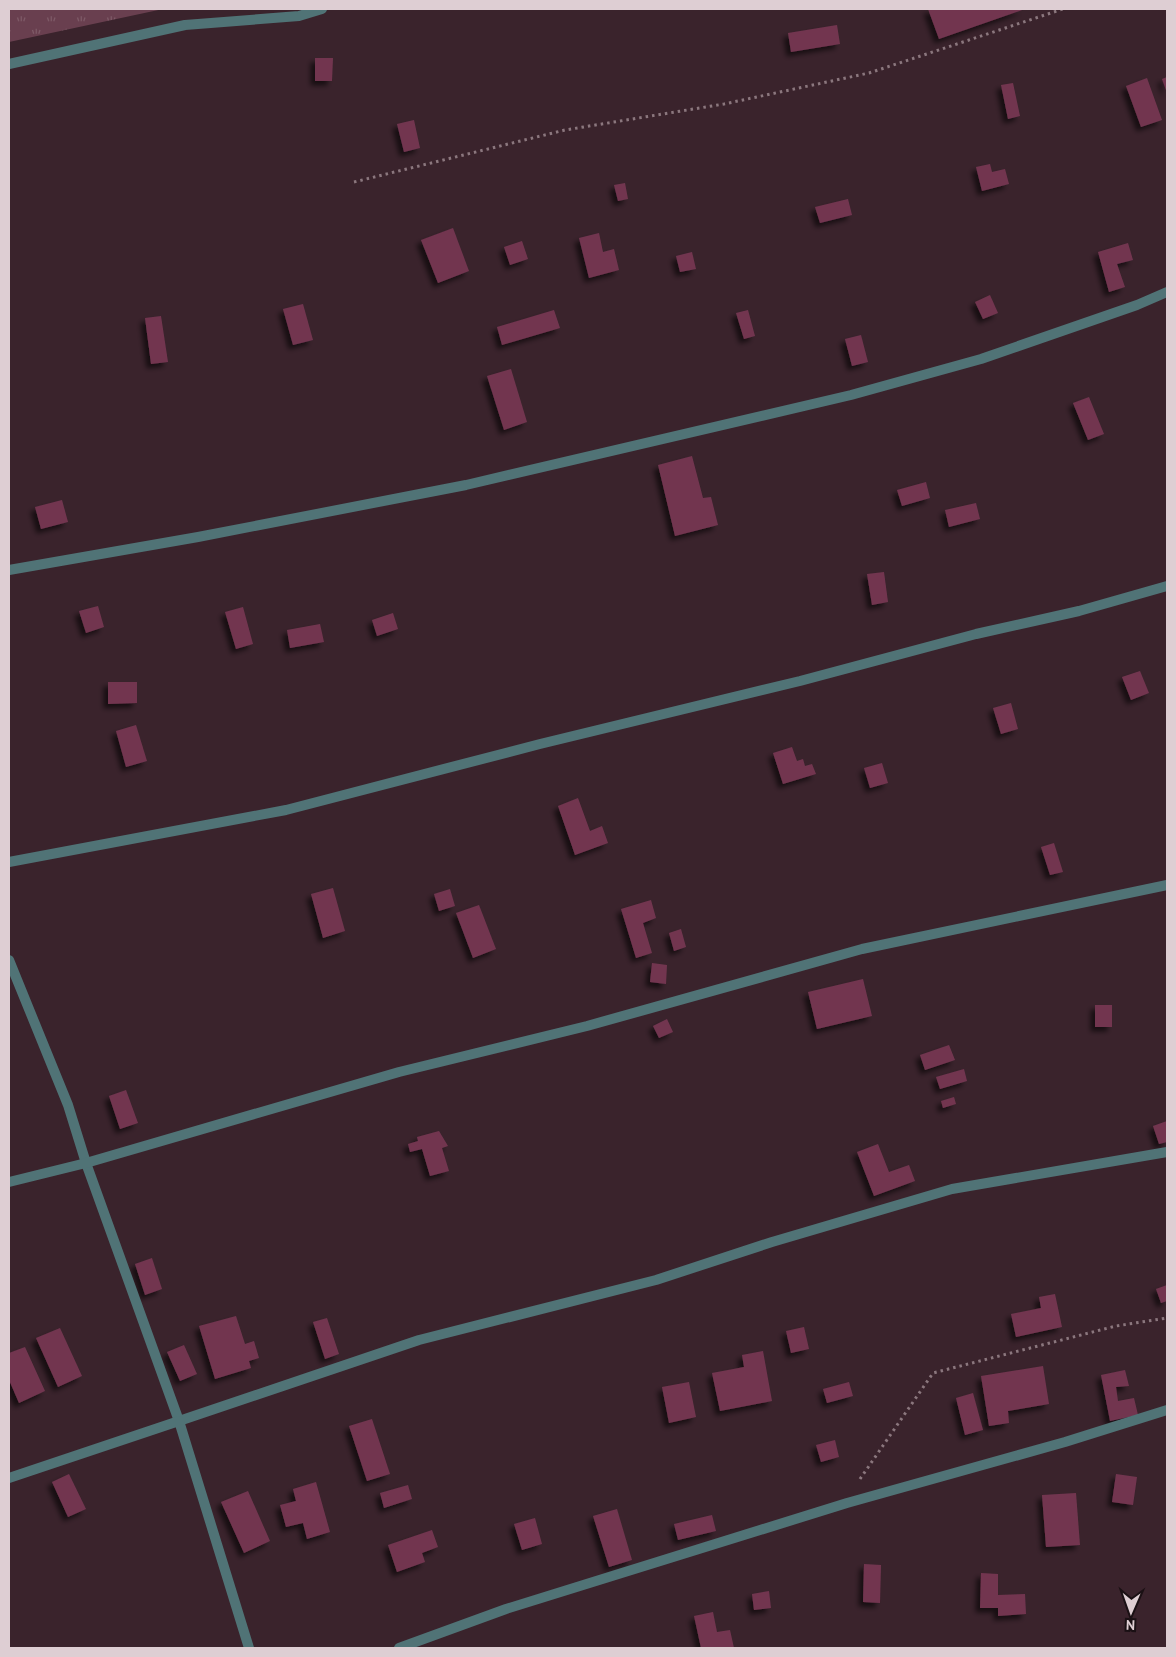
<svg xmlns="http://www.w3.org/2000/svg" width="1176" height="1657" viewBox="0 0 1176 1657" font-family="'PT Sans',sans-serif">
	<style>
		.grass { fill: url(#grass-tufts) }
		.building { fill: #723650; filter: url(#shadow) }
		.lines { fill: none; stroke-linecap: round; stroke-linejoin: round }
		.path { stroke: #8b777e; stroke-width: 3; stroke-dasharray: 2.5 4; stroke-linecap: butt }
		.minor { stroke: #507376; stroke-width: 10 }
	</style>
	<defs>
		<pattern id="grass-tufts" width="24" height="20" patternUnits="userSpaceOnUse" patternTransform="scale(1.25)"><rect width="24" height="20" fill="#693f4f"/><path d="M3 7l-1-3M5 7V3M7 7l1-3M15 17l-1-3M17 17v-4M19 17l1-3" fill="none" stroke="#7e5a67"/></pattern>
		<filter id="shadow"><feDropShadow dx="-4.5" dy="4.5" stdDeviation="2.5" flood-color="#0009"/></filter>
	</defs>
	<rect width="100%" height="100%" fill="#3a232c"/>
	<!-- grass -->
	<polygon class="grass" points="9,9 163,9 9,42"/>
	<!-- building -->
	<g class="building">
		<polygon points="928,9 1025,9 939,39"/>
		<polygon points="837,25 840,44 791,52 788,33"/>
		<polygon points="315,58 333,58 332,81 315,81"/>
		<polygon points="1167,77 1167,93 1162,79"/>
		<polygon points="1147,78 1162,120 1141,127 1126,86"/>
		<polygon points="1013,83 1020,116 1008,119 1001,85"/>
		<polygon points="414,120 420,148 404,152 397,124"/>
		<polygon points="990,164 992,172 1005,169 1009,184 982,191 976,167"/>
		<polygon points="625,183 628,199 618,201 614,185"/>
		<polygon points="848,199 852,215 820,223 815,207"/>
		<polygon points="453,228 469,271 438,283 421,240"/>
		<polygon points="599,233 603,252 614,249 619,270 589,278 579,238"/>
		<polygon points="522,241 528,259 510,265 504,247"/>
		<polygon points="1128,243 1133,260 1117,264 1125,287 1109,292 1098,252"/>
		<polygon points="692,252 696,269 680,272 676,256"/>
		<polygon points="990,295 998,313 983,319 975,302"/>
		<polygon points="303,304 313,340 293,345 283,309"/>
		<polygon points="554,310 560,328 502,345 497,327"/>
		<polygon points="748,310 755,336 744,339 736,313"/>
		<polygon points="161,316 168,362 151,364 145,318"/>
		<polygon points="861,335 868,362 852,366 845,339"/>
		<polygon points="511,369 527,422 504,430 487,376"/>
		<polygon points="1089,397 1104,434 1088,440 1073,403"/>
		<polygon points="692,456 703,498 711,497 718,525 675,536 658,465"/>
		<polygon points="926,482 930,498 902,506 897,490"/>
		<polygon points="62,500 68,522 41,529 35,507"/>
		<polygon points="976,503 980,519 949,527 945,510"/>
		<polygon points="884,572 888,602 872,605 867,574"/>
		<polygon points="98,606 104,627 86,633 79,611"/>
		<polygon points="243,607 253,644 236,649 225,612"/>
		<polygon points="393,613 398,629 377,636 372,620"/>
		<polygon points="320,624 324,642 290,648 287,630"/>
		<polygon points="1140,671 1149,693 1131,700 1122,677"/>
		<polygon points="108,682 137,682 137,703 108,704"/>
		<polygon points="1011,703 1018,729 1001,734 993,708"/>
		<polygon points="136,725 147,761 126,767 116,731"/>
		<polygon points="792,747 797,761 803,759 805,766 812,764 816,774 783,784 773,753"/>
		<polygon points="882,763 888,783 870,788 864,768"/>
		<polygon points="578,798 590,831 602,826 608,843 575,855 558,806"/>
		<polygon points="1054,843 1063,872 1050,875 1041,847"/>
		<polygon points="333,888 345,931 323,938 311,894"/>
		<polygon points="450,889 455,906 439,911 434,894"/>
		<polygon points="651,900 656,918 643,923 652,953 636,958 621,909"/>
		<polygon points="479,905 496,949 473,958 456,913"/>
		<polygon points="681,929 686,947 674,951 669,933"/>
		<polygon points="652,963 667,965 666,984 650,982"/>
		<polygon points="863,979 872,1016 817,1029 808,992"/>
		<rect x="1095" y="1005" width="17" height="22"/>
		<polygon points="667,1019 673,1032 659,1038 653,1026"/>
		<polygon points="949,1045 955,1060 925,1070 920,1055"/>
		<polygon points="964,1069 967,1081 940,1089 936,1077"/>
		<polygon points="126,1090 138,1123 120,1129 109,1096"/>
		<polygon points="954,1097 956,1104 943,1108 941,1101"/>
		<polygon points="1167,1121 1167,1142 1159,1144 1153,1126"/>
		<polygon points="439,1131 448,1146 442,1148 449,1171 430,1176 422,1149 410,1152 408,1144 418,1141 417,1137"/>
		<polygon points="878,1144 889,1172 909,1165 915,1181 874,1196 857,1152"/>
		<polygon points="152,1258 162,1289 145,1295 135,1264"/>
		<polygon points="1167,1285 1167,1301 1161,1303 1156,1289"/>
		<polygon points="1055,1294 1062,1327 1016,1337 1011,1314 1041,1308 1039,1297"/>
		<polygon points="236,1316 245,1344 254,1341 259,1358 249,1361 251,1368 215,1379 199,1326"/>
		<polygon points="327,1318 339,1354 325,1359 313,1322"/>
		<polygon points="804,1327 809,1349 791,1353 786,1331"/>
		<polygon points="60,1328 82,1376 58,1387 36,1338"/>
		<polygon points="184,1345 197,1374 180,1381 167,1352"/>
		<polygon points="25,1347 45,1391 19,1403 9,1380 9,1353"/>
		<polygon points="763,1351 772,1401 720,1411 712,1373 744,1367 742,1355"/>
		<polygon points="1043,1366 1049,1404 1008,1411 1009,1423 989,1426 981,1376"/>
		<polygon points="1125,1370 1129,1386 1116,1387 1118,1401 1134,1398 1138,1415 1110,1421 1101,1375"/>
		<polygon points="689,1382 696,1417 669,1423 662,1387"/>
		<polygon points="849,1382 853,1396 827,1403 823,1389"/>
		<polygon points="973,1393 983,1430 965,1435 956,1398"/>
		<polygon points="372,1419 390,1474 367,1481 349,1426"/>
		<polygon points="835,1440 839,1457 821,1462 816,1445"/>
		<polygon points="69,1474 86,1509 68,1517 52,1482"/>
		<polygon points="1116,1474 1137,1477 1133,1505 1112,1502"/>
		<polygon points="316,1482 330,1532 307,1539 303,1523 286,1527 280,1505 296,1501 293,1489"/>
		<polygon points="408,1485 412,1499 384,1508 380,1493"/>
		<polygon points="248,1491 270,1541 244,1553 221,1502"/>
		<polygon points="1076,1493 1080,1545 1046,1547 1042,1495"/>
		<polygon points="617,1509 632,1560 609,1567 593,1516"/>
		<polygon points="712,1515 716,1531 678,1540 674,1524"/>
		<polygon points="535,1518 542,1544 522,1550 514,1524"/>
		<polygon points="432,1530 438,1547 422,1553 425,1562 397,1572 388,1545"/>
		<polygon points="864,1564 881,1565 880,1603 863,1602"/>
		<polygon points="981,1573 998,1574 998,1595 1025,1594 1026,1614 998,1616 998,1608 980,1608"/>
		<polygon points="769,1591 771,1608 754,1610 752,1594"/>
		<polygon points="713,1612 717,1632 730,1630 734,1648 701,1648 694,1616"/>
	</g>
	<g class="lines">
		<!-- path -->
		<g class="path">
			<polyline points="354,182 565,130 724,104 869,73 1063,9"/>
			<polyline points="860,1479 933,1373 1116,1326 1167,1318"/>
		</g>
		<!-- minor -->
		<g class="minor">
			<polyline points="9,64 185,25 299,16 322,9"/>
			<polyline points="9,570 198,537 466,485 851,395 981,359 1137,305 1167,292"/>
			<polyline points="9,862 286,810 540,744 800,681 976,634 1079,611 1167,586"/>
			<polyline points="9,960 68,1105 86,1163 179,1421 419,1340 656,1280 772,1242 952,1189 1167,1152"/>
			<polyline points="9,1182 86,1163 399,1072 587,1026 862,949 1167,885"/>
			<polyline points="9,1478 179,1421 249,1648"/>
			<polyline points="399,1648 506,1609 847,1503 1065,1442 1167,1410"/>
		</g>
	</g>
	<!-- border -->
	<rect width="1176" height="1657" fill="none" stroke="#deced3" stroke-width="20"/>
	<!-- north arrow -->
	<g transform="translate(1131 1612) rotate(182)" stroke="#1a1014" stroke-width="4" paint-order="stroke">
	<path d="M0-4L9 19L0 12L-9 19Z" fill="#deced3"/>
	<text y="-8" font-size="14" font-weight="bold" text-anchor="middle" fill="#deced3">N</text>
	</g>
</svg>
